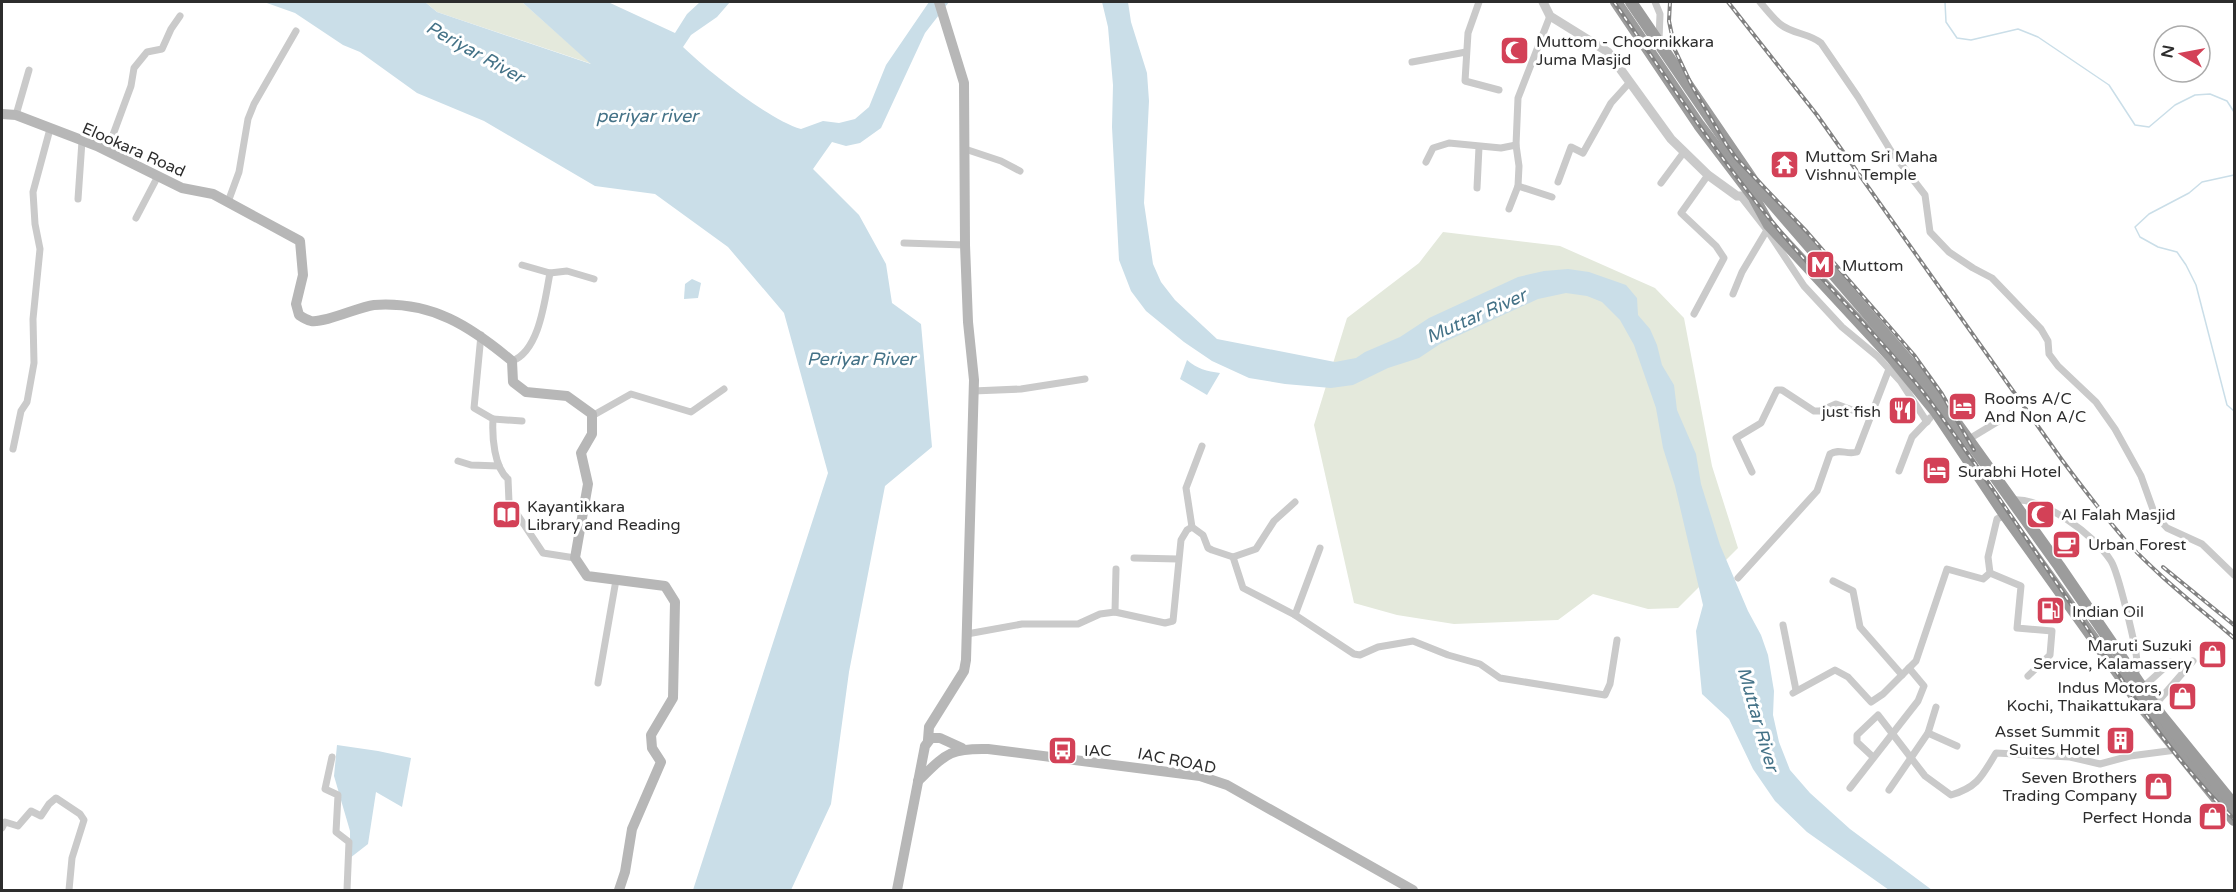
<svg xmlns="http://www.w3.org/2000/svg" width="2236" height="892" viewBox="0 0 2236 892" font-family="'Varela Round',sans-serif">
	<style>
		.green { fill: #e4e9dc }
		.water { fill: #cadee8 }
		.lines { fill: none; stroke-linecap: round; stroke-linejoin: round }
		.stream { stroke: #cadee8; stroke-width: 1.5 }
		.minor { stroke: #cacaca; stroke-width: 7 }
		.tertiary { stroke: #cacaca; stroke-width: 9 }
		.secondary { stroke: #b7b7b7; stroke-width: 10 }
		.trunk { stroke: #9c9c9c; stroke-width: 12 }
		.rail-casing { stroke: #828282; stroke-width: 4 }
		.rail { stroke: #fff; stroke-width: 1.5; stroke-dasharray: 4.5; stroke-linecap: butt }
		.labels { text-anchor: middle; stroke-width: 6; stroke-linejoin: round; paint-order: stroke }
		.poi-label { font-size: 16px; fill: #2d2d2d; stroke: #fff; text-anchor: start }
		.street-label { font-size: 16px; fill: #2d2d2d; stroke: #fff }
		.water-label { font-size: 18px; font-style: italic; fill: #447287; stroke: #fff }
	</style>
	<rect width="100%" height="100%" fill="#fff"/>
	<!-- green -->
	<g class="green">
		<polygon points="425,2 522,2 592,64 437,12"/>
		<polygon points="1443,232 1560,246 1655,288 1684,318 1712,466 1738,548 1678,608 1648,609 1593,594 1558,620 1454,624 1397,615 1354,603 1314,425 1347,318 1419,263"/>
	</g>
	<!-- water -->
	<g class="water">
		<path d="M264 2H425L437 12 591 64 522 2H608L675 33 687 14 700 2H730L717 17 691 35 683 47C709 72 768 119 801 129L823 121 839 123 855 119 869 107 886 65 929 2H949L925 33 881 128 860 143 846 146 832 142 813 169 859 215 886 264 892 303 921 324 932 447 885 486 849 672 831 804 791 890H693L828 473 784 313 728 247 655 194 595 186 484 121 417 93 360 52 343 45 295 13Z"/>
		<polygon points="1102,2 1128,2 1131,22 1147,73 1149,101 1144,203 1153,264 1161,282 1175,300 1217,339 1335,362 1356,358 1365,352 1400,337 1429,318 1518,277 1544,271 1568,269 1589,272 1626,285 1637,298 1638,315 1650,329 1657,345 1662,365 1674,385 1677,410 1696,454 1701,484 1720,545 1748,611 1761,635 1768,655 1774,691 1773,715 1779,742 1790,770 1810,793 1850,829 1932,890 1889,890 1807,832 1775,801 1753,769 1729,719 1702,694 1696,631 1703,605 1675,486 1663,448 1656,408 1634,345 1620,320 1602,302 1587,296 1566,293 1538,299 1440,344 1419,358 1388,368 1353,385 1331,388 1285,384 1249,378 1212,361 1184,342 1146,311 1131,291 1119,260 1112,127 1113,85 1108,27"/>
		<polygon points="692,279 701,283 698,298 684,299 685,284"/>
		<path d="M1187 360C1197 369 1207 371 1220 373L1207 395 1180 379Z"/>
		<polygon points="337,745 378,751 411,758 402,807 376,792 368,844 350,858 350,831 334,776"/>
	</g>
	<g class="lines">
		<!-- stream -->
		<g class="stream">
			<polyline points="1945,2 1946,22 1957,38 1971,40 2018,29 2038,37 2109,85 2135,125 2149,127 2175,105 2195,95 2210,94 2227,101 2234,112"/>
			<polyline points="2234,175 2202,182 2189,193 2149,214 2135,227 2140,237 2158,247 2177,252 2186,265 2196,285 2227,405 2234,411"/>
		</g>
		<!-- minor -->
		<g class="minor">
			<polyline points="1479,2 1468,33 1465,81 1499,90"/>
			<polyline points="1655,2 1660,14 1659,40"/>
			<path d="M1760 2C1766 9 1773 18 1780 24 1792 34 1809 33 1821 43L1858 97 1891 151 1925 195 1930 232 1949 252 1973 268 1992 278 2041 329 2048 341 2049 354 2058 366 2096 402 2115 429 2141 476 2155 515 2167 528 2202 544 2234 575"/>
			<polyline points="1412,62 1466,52"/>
			<polyline points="16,115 29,70"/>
			<polyline points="965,149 1001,161 1020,171"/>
			<polyline points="107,151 131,86 134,68 147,52 162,49 171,29 180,16"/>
			<polyline points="1426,162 1433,148 1449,143 1501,148 1516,145"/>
			<polyline points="1558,182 1571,147 1583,153 1611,103 1630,82"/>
			<polyline points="1661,183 1684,152"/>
			<polyline points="1518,186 1552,197"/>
			<polyline points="1477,188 1479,147"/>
			<polyline points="1742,198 1767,230 1804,286 1842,327 1877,356 1901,382 1927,422"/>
			<polyline points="78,199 82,141"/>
			<polyline points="228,202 239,172 248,119 254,104 296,31"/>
			<polyline points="1509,209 1518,186 1519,166 1516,145 1518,98 1550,16"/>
			<polyline points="136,218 158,176"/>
			<polyline points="904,243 965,245"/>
			<polyline points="522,265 550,273 567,271 594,279"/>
			<polyline points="1733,294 1742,272 1767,230"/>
			<polyline points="1694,314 1724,258 1716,246 1681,213 1708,175"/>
			<path d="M481 335 474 408 493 419C492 437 494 467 508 479L509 502 543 553 575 558"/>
			<path d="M512 361C540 351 545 298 550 273"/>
			<polyline points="973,391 1021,389 1085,379"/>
			<polyline points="592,416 631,394 691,412 724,389"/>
			<polyline points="493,419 522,421"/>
			<polyline points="1969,439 2012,413"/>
			<polyline points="1202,446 1186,488 1192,527 1203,535 1208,548 1212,550 1233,557 1256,549 1274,521 1295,502"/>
			<polyline points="13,449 21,411 27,402 34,363 33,319 40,249 35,224 33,192 50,129"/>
			<polyline points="458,461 471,465 499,466"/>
			<polyline points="1899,471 1912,437 1930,418"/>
			<polyline points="1752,472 1736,438 1761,423 1777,390 1782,390 1814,411 1820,411 1836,404 1871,417"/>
			<path d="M2012 500C2043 497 2095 535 2111 561 2118 572 2137 649 2137 663 2137 668 2136 673 2135 677"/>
			<polyline points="1233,557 1243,588 1295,615 1354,654 1360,655 1378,647 1413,641 1448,655 1480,664 1500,678 1605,695 1610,684 1617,640"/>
			<polyline points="1134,558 1178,559"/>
			<polyline points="1990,573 2021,586 2017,628 2052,631 2050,655 2028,676"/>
			<path d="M1738 578 1817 491 1830 454C1839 448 1847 455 1857 452L1889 369"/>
			<polyline points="1833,581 1853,591 1860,627 1902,675"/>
			<polyline points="1115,612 1116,569"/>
			<polyline points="1295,615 1320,548"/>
			<polyline points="1783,625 1796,690"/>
			<polyline points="967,634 1022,624 1078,624 1100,614 1115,612 1165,623 1173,621 1181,540 1187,530 1192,527"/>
			<polyline points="598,683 616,580"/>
			<polyline points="2142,688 2171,662"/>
			<polyline points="1793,693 1835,670 1848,677 1871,702 1883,694 1916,661 1947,569 1983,579 1990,573 1988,557 1997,519 2005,515"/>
			<polyline points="2154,706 2193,661"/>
			<polyline points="1928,733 1957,746"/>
			<polyline points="332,757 325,789 338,795 336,832 349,842 347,890"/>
			<path d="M1873 757 1857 742V735L1878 715 1925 776 1951 795C1978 787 1982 776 1996 753L2070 757 2100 764 2130 756 2176 750"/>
			<polyline points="1850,788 1918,701 1924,686 1909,668"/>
			<polyline points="1889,790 1928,733 1936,707"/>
			<polyline points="2,828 5,822 18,826 31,811 41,816 49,804 56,798 80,814 84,820 72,858 69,890"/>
		</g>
		<!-- tertiary -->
		<polyline class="tertiary" points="1543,2 1550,16 1608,52 1671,139 1708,175 1737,196 1753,196"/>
		<!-- secondary -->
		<g class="secondary">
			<path d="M2 114 16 115 97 146 182 188 213 194 300 241 303 275 296 304 299 315C302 317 307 320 311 321 326 323 358 307 374 305 432 301 470 326 512 361L513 382 526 392 567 396 592 414V434L581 453 588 484 575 558 587 576 665 586 675 602 673 698 651 735 652 748 661 762 632 829 625 872 619 890"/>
			<polyline points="928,740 929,727 964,671 966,660 974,380 968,322 965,245 964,83 939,2"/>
			<path d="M918 781C946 754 949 748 988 749L1200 776 1227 785 1413 890"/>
			<polyline points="897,890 925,746 931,738 940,738 962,748"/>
		</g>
		<!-- trunk -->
		<g class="trunk">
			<polyline points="1616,2 1699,125 1753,196 1769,225 1892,358 1936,412 2005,515 2143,708 2234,820"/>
			<polyline points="1631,2 1753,181 1929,385 2059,566 2160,714 2234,805"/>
		</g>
		<defs>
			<g id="rail">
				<path d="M1614 2C1668 79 1718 158 1779 230 1826 286 1879 336 1924 393 1980 468 2032 547 2085 625 2130 692 2175 762 2234 819"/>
				<polyline points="1670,2 1669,21 1675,50 1692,86 1726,144 1736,158 1807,232 1914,355 1942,394 1974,450"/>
				<path d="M1728 2 1817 115 2062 460C2082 487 2103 514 2125 540 2158 576 2197 606 2234 638"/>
				<polyline points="2163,567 2234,625"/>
			</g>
		</defs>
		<!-- rail casing -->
		<use href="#rail" class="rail-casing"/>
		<!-- rail -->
		<use href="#rail" class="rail"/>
	</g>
	<!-- icons -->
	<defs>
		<symbol id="mosque-square" viewBox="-11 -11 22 22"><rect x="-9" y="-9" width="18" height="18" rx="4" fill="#d34157" stroke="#fff"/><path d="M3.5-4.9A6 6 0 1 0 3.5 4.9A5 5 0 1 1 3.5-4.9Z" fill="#fff"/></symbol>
		<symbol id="temple-square" viewBox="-11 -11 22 22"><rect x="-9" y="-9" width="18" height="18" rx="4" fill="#d34157" stroke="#fff"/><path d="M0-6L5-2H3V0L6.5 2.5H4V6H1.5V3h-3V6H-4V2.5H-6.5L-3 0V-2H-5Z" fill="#fff"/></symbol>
		<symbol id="metro-square" viewBox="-11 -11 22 22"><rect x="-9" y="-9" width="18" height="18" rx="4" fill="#d34157" stroke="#fff"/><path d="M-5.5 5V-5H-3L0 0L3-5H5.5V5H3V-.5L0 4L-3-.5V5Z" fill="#fff"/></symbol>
		<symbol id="hotel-square" viewBox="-11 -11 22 22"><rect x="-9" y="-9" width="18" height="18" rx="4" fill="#d34157" stroke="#fff"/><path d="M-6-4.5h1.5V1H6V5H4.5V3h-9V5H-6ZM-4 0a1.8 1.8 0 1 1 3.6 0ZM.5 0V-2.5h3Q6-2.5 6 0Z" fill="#fff"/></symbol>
		<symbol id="restaurant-square" viewBox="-11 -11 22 22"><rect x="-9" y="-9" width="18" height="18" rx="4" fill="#d34157" stroke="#fff"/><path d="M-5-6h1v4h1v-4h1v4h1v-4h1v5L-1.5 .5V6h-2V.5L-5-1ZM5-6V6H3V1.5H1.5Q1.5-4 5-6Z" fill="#fff"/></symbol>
		<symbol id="library-square" viewBox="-11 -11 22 22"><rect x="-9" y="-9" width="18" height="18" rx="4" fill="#d34157" stroke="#fff"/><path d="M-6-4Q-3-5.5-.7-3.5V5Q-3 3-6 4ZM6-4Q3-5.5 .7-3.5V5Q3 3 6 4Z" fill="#fff"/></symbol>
		<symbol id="cafe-square" viewBox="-11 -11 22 22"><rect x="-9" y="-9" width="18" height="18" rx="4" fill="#d34157" stroke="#fff"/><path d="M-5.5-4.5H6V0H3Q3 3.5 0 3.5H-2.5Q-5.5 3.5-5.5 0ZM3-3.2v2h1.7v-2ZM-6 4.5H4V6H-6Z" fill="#fff"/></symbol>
		<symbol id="fuel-square" viewBox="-11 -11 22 22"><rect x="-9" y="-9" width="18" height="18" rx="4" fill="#d34157" stroke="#fff"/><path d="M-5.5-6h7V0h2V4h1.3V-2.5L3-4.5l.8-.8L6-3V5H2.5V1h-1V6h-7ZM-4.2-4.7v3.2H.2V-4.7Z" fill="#fff"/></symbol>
		<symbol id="shop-square" viewBox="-11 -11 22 22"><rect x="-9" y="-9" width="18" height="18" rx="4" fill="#d34157" stroke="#fff"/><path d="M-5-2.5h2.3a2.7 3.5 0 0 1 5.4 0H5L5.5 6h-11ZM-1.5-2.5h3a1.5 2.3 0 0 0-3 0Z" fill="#fff"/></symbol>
		<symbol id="building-square" viewBox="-11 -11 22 22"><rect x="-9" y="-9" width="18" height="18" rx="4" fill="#d34157" stroke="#fff"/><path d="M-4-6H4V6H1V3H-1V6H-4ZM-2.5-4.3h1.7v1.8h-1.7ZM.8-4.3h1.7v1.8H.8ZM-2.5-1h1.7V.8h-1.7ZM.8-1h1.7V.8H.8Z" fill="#fff"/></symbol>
		<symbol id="bus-square" viewBox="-11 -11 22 22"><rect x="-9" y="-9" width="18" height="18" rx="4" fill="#d34157" stroke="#fff"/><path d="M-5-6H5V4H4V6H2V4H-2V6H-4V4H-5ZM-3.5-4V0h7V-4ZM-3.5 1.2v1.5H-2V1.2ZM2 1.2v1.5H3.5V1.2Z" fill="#fff"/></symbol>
	</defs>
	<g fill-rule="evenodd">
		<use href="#mosque-square" x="1498" y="34" width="33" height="33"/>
		<use href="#temple-square" x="1768" y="148" width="33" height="33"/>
		<use href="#metro-square" x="1804" y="248" width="33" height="33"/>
		<use href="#hotel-square" x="1946" y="390" width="33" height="33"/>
		<use href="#restaurant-square" x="1886" y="394" width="33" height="33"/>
		<use href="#hotel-square" x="1920" y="454" width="33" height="33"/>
		<use href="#mosque-square" x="2024" y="498" width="33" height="33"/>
		<use href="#library-square" x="490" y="498" width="33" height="33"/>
		<use href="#cafe-square" x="2050" y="528" width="33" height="33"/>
		<use href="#fuel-square" x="2034" y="594" width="33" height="33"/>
		<use href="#shop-square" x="2196" y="638" width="33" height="33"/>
		<use href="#shop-square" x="2166" y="680" width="33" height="33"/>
		<use href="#building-square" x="2104" y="724" width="33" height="33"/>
		<use href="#bus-square" x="1046" y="734" width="33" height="33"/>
		<use href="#shop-square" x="2142" y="770" width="33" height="33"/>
		<use href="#shop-square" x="2196" y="800" width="33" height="33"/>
	</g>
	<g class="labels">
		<!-- poi labels -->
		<g class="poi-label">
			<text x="1536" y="47">Muttom - Choornikkara<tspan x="1536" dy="18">Juma Masjid</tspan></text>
			<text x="1805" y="162">Muttom Sri Maha<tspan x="1805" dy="18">Vishnu Temple</tspan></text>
			<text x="1842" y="271">Muttom</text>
			<text x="1984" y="404">Rooms A/C<tspan x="1984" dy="18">And Non A/C</tspan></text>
			<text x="1881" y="417" text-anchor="end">just fish</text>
			<text x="1958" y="477">Surabhi Hotel</text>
			<text x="527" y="512">Kayantikkara<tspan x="527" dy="18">Library and Reading</tspan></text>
			<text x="2061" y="520">Al Falah Masjid</text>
			<text x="2088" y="550">Urban Forest</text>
			<text x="2072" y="617">Indian Oil</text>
			<text x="2192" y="651" text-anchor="end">Maruti Suzuki<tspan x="2192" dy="18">Service, Kalamassery</tspan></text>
			<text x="2162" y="693" text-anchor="end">Indus Motors,<tspan x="2162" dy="18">Kochi, Thaikattukara</tspan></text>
			<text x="2100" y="737" text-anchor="end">Asset Summit<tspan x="2100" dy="18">Suites Hotel</tspan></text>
			<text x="1084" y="756">IAC</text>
			<text x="2137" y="783" text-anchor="end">Seven Brothers<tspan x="2137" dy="18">Trading Company</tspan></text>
			<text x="2192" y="823" text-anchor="end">Perfect Honda</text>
		</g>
		<!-- street labels -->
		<g class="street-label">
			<text transform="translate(134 149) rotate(24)" y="6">Elookara Road</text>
			<text transform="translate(1177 760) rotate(11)" y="6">IAC ROAD</text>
		</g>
		<!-- water labels -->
		<g class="water-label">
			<text transform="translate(475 52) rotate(29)" y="6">Periyar River</text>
			<text x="647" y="122">periyar river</text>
			<text transform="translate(1476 316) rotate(-24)" y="6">Muttar River</text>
			<text x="861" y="365">Periyar River</text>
			<text transform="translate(1758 719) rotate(74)" y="6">Muttar River</text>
		</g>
	</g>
	<!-- border -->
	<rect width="2236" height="892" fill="none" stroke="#2d2d2d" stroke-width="6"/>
	<!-- north arrow -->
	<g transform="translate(2182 54) rotate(280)"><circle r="28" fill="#ffffff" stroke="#ababab" stroke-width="1.5"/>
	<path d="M0-4.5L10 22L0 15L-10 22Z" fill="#d34157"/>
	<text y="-9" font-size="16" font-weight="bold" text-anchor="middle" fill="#2d2d2d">N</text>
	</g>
</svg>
